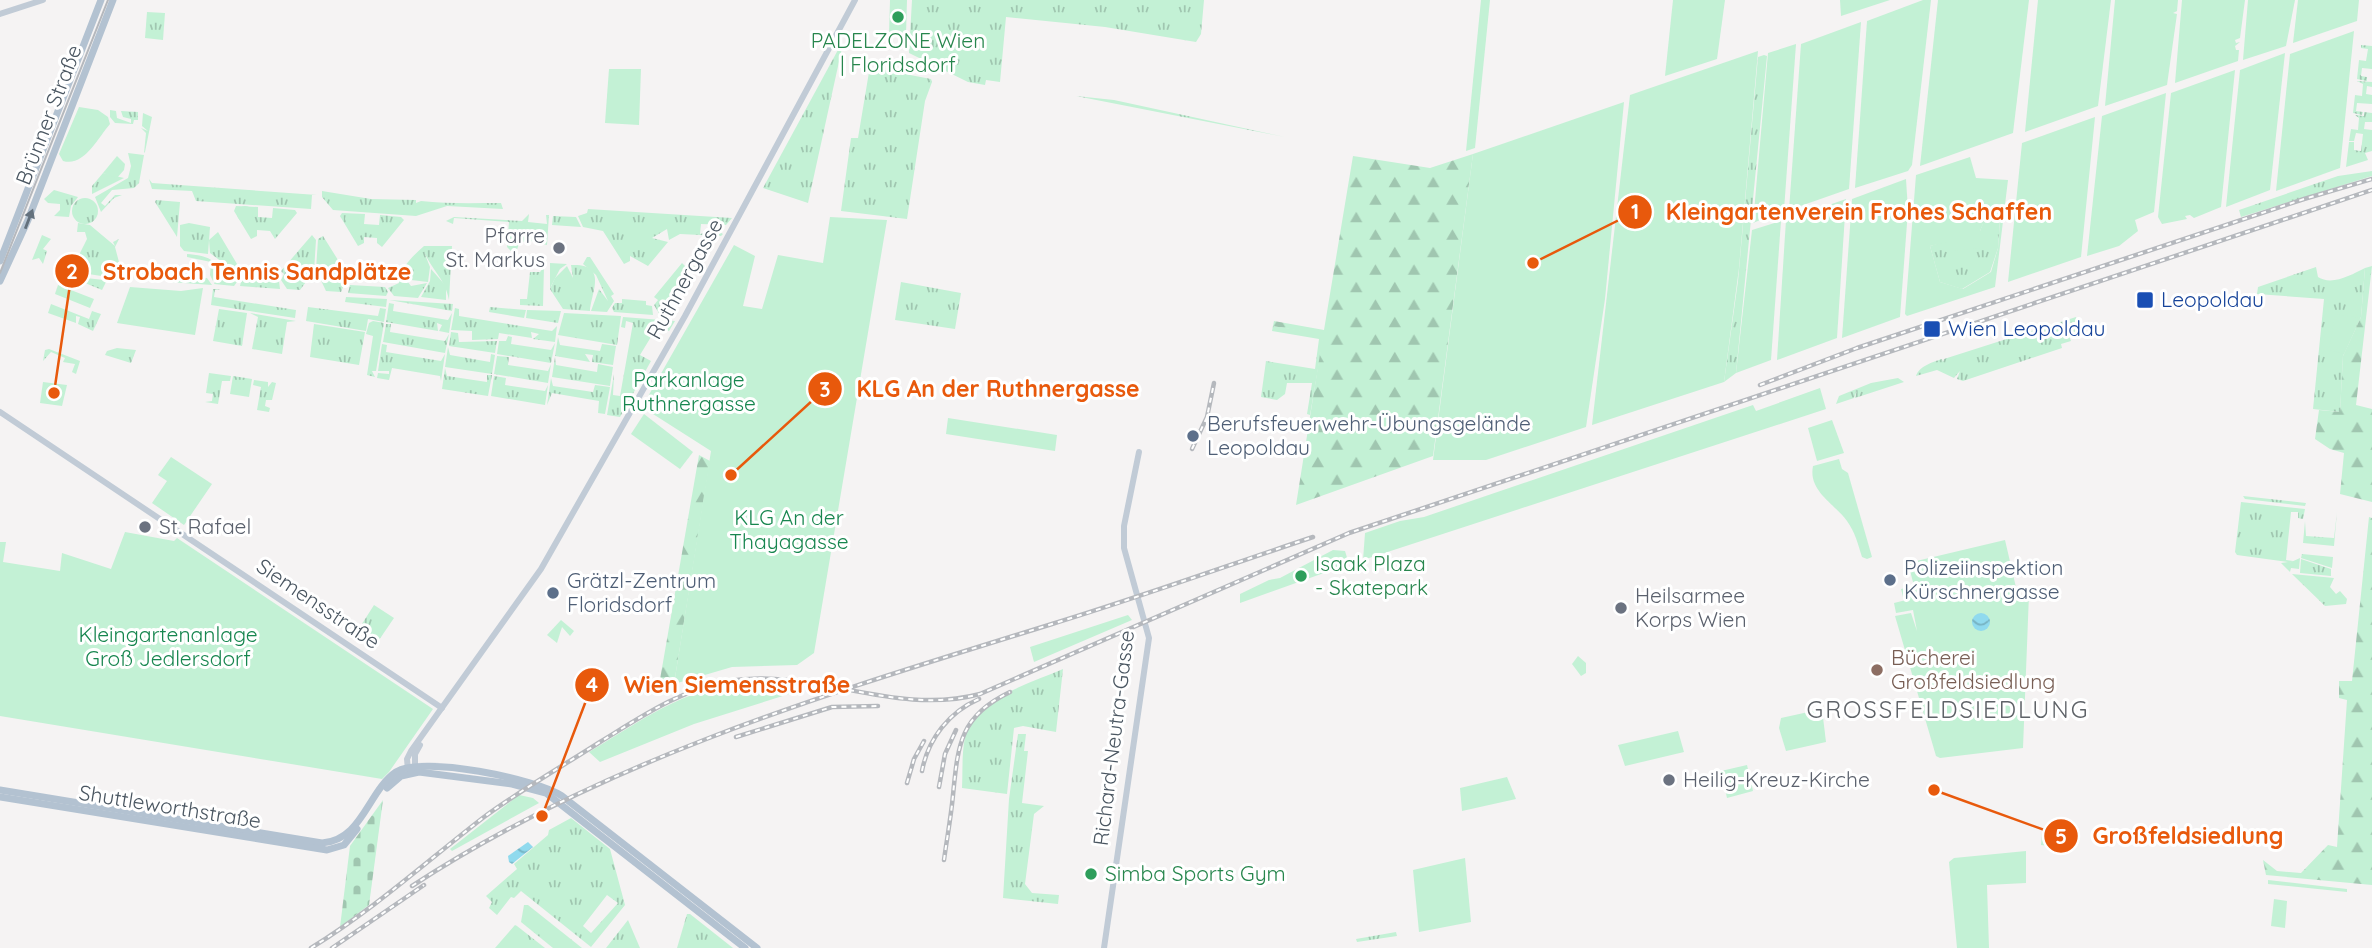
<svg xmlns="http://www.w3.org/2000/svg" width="2372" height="948" viewBox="0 0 2372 948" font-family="Quicksand,sans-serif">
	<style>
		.grass { fill: url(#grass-tufts); fill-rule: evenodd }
		.forest { fill: url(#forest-firs) }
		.cemetery { fill: url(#cemetery-stones) }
		.green { fill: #c3f1d5; fill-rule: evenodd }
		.water { fill: url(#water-waves) }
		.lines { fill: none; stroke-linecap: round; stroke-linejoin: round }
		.secondary { stroke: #c1cbd6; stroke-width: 6 }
		.primary { stroke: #b3c2d1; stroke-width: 7 }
		.tram { stroke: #b5b8bd; stroke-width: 2 }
		.rail-casing { stroke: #b5b8bd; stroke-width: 4.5 }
		.rail { stroke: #fff; stroke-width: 2; stroke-dasharray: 5; stroke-linecap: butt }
		.oneway { fill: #64717d }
		.leisure-dot { fill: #2e9e5b; stroke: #fff; stroke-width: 2.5 }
		.worship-dot { fill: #6b7280; stroke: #fff; stroke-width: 2.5 }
		.transit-dot { fill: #1a4fb4; stroke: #fff; stroke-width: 2.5 }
		.service-dot { fill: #5c6f8a; stroke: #fff; stroke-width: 2.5 }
		.education-dot { fill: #8d6e63; stroke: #fff; stroke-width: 2.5 }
		.labels { text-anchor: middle; stroke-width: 6; stroke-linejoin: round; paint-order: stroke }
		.leisure-label { font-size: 21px; fill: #27864d; stroke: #fff; text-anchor: start }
		.street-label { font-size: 21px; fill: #4a5661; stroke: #fff }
		.worship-label { font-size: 21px; fill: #5b616d; stroke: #fff; text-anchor: start }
		.transit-label { font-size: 21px; fill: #164399; stroke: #fff; text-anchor: start }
		.park-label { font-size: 21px; fill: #17864f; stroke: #fff }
		.service-label { font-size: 21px; fill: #4e5e75; stroke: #fff; text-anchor: start }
		.education-label { font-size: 21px; fill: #785e54; stroke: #fff; text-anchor: start }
		.quarter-label { font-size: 24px; letter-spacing: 2px; fill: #5f6368; stroke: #fff }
		.leader { fill: none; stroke: #e8590c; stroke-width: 2.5 }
		.callout-dot { fill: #e8590c; stroke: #fff; stroke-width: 2.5 }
		.mark-label { font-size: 21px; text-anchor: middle; font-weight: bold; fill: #fff }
		.callout-label { font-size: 23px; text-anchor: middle; font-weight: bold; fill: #e8590c; stroke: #fff; stroke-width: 6; stroke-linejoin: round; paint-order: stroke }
	</style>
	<defs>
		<pattern id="grass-tufts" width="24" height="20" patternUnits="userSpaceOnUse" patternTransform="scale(1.75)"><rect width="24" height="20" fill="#c3f1d5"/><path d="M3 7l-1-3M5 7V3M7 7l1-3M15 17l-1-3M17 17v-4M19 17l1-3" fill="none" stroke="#a0c6b0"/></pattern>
		<pattern id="forest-firs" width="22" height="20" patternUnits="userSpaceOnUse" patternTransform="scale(1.75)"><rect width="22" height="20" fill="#c3f1d5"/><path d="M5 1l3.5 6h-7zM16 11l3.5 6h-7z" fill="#a0c6b0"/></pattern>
		<pattern id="cemetery-stones" width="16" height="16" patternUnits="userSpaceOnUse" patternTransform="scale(1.75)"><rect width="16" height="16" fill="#c3f1d5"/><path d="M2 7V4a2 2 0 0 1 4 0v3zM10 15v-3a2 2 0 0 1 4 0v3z" fill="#a0c6b0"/></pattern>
		<pattern id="water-waves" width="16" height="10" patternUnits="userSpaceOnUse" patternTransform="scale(1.75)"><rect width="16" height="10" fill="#90daee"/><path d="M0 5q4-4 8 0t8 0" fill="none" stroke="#78b4c4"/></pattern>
	</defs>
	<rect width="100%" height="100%" fill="#f5f3f3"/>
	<!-- grass -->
	<g class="grass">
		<polygon points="912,0 1204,0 1201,34 1196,42 1105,27 1006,17 1000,82 986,80 985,85 968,82 909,53"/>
		<polygon points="147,12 165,13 163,40 145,38"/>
		<polygon points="2361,45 2372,46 2372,69 2362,68 2361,76 2367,77 2367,81 2357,79 2359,60 2366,61 2368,49 2361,48"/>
		<polygon points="839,48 842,48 808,203 763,188"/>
		<polygon points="1764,55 1767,56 1736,373 1724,382 1738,281 1758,57"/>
		<polygon points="879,69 931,79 932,82 925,101 907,219 841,211 851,138 858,138 869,72"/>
		<polygon points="2357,81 2372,82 2372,87 2367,86 2366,94 2372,95 2372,104 2357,103 2356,111 2363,112 2362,115 2353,113 2355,95 2362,96 2363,84"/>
		<polygon points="1076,96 1114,100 1285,137"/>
		<polygon points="110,110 116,111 117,118 131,123 131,119 123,117 121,111 138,112 138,120 134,120 133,124 115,123 110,117"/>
		<polygon points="2364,112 2372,113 2372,122 2365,122 2364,129 2372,130 2372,151 2365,153 2368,160 2346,167 2349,142 2354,142 2354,150 2361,151 2363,134 2356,133 2354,141 2349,141 2351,129 2358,130 2359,118 2355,115 2364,116"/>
		<polygon points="143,113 152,117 145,152 144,153 146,133 141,128 148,131 142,126"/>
		<polygon points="128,153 144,155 139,183 134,188 112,190 101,203 105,206 115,195 122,195 114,198 101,212 95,197 128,178 131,166"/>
		<polygon points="2372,171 2372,176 2241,217 2239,210 2338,176"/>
		<polygon points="103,173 124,178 92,194 92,186"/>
		<polygon points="149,179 152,183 317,195 312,195 311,209 196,201 192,191 152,189"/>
		<polygon points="54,190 78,197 71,206 69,217 54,216 60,210 60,204 48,203 44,199"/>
		<path d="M322 191 371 199 416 200V203L421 201C446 204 474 203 501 203L503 209 447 206 416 216 333 210 322 197Z"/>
		<circle cx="85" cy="211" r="13"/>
		<polygon points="156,200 180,202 177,237 155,202"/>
		<polygon points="236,206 258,207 258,217 272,218 273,208 295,210 297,213 275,239 270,231 257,230 257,236 251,239 234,211"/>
		<polygon points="588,209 732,218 726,225 701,224 700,234 716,230 723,234 721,236 680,234 669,240 667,229 652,238 668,242 648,266 630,256 630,261 624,264 603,231 583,227 578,216 587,213"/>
		<polygon points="342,213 365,214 364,224 379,225 380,215 401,217 404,220 382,247 377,243 377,238 364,237 364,243 358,246 340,216"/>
		<polygon points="529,214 528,222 547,224 546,215 549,215 547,245 527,240 519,244 515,255 507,247 509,222 454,218 453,224 446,221 454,217 522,221"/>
		<polygon points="553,216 576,217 581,227 552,225"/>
		<polygon points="1985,218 2000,219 1998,248 1990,272 1962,289 1940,282 1930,246 1980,231"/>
		<polygon points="78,223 90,225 115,246 113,242 119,239 115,247 119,262 108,277 62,270 66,267 82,269 85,264 78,257 87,239 85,232 77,232"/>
		<polygon points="189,223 210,227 208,254 184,251 180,246 180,225"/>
		<polygon points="218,232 240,269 238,281 234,271 210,253 209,240"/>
		<polygon points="42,235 51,239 43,249 47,251 43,264 39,258 32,260"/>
		<polygon points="312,235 316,240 314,271 300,290 287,289 281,280 284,274 281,271"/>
		<polygon points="323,236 348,276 341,292 326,291 316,270 318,239"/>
		<path d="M424 246H452L449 300C445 279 434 273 424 252L430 267 428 282 411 280 408 282 411 286 427 283 418 298 394 296 388 288 399 283C400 267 414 255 424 246Z"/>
		<path d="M187 254C202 255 227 259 213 281L210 275 211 262 187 257Z"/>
		<polygon points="587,257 590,257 614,294 611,296 614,301 607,312 591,311 599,289 608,301 596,275 583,264"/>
		<polygon points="217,262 234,273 237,282 234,286 214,284 219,273"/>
		<polygon points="550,263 567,264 560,269 550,288"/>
		<polygon points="682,263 686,267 706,266 701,274 691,271 662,307 665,316 660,315 654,305 658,300 654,297"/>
		<path d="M571 265C609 263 591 293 590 311L563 309 550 289 555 278 567 266 573 278Z"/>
		<polygon points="544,267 543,306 520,305 520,299 527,299 530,272 540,272"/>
		<path d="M2316 267 2318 277C2332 286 2351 275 2365 268L2361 317 2343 356 2340 412 2313 409 2324 299 2257 294 2258 287Z"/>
		<polygon points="431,269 446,286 446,300 421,297 430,281"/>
		<polygon points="249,274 272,275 272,279 279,281 280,289 240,286 242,277 248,278"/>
		<polygon points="174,275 207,278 212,285 169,282"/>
		<polygon points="68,276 113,281 106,282 102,290"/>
		<polygon points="901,282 961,293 955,329 895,320"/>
		<polygon points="58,285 94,299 90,308 55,294"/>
		<polygon points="350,285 385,287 388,292 386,296 348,293"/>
		<polygon points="213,289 221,289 215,290 214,297 296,310 295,318 211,305"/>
		<polygon points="346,297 387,299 386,307 345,302"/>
		<polygon points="622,299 646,301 646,305 652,306 653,315 614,312 612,308 615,303 622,303"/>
		<polygon points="389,300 453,304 452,311"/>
		<polygon points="389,303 394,304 393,311 448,320 452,313 449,333 439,331 442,325 437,323 438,331 386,322"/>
		<polygon points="51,304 89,319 92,311 101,314 93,331 78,324 80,317 76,316 76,323 48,313"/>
		<polygon points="308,307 378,316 380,308 386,309 384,322 368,319 366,331 306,321"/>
		<polygon points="490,307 526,310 524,318 489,312"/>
		<polygon points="455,308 459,309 459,316 552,331 557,326 555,342 533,339 539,334 531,332 532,338 499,333 498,339 472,340 472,331 451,330"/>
		<polygon points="219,309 247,313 242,346 213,341"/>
		<polygon points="527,310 561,311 558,323 526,318"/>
		<polygon points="250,313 296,321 287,322 282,354 252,349 258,317"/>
		<polygon points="564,313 621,316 617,345 558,335"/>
		<polygon points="623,317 675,321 669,331 657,327 640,355 651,361 620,417 607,415 614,374 613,395 620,396 633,323 626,321 625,328 621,327"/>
		<path d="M2076 317 2081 332 2069 336 2071 341 2061 344 2062 348 1963 381 1957 379 1960 371 1954 378 1937 370 1916 376C1919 366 1933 362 1942 359L1943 362 1944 359Z"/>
		<polygon points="373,321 384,323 376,371 372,371 375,377 367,375 373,336 366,334 369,323"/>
		<polygon points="314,324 365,332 359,365 310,357"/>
		<polygon points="386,324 391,324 390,332 445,341 449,334 445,353 383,342"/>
		<polygon points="1273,326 1324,334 1310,415 1307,414 1312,383 1287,383 1285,394 1277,400 1261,397 1266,361 1315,369 1319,339 1272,331"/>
		<polygon points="451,332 458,333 459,342 497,341 495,353 449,346"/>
		<polygon points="508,336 512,337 511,344 551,350 555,343 551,363 497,354 499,341 506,341"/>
		<polygon points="558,337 560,345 600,351 602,344 616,346 613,365 592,362 593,355 585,354 590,362 555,356"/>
		<polygon points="382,344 387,345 386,352 441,361 445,354 441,381 440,376 392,368 389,380 377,378 378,373 389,374 389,371 378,371"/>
		<polygon points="448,347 450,355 490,362 491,354 495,355 492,374 445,367"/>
		<polygon points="117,348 136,350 131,363 105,355 107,351"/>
		<polygon points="49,349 80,361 76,374 72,372 75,364 63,362 65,358 51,352 43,361 45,350"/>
		<polygon points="497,356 509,357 508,365 548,371 551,364 548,383 494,374"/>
		<polygon points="555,357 556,365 597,372 598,364 613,367 610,386 552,377"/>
		<polygon points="445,368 447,376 487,382 487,375 492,375 488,396 442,389"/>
		<polygon points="209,373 231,376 230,381 222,381 218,404 205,402 212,401 213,394 206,393"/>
		<polygon points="233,376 252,379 249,397 230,394"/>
		<polygon points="494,376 506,378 505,385 545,391 548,385 545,405 491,396"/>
		<polygon points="551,378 553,386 593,392 595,385 610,387 605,414 598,413 599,401 552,393 547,405"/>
		<polygon points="1898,378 1904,382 1855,398 1857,390 1854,398 1836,404 1839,396 1871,383"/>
		<polygon points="254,380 268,382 268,387 272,382 276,383 272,400 266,400 265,406 270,408 269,412 257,410 261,387 253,385"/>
		<polygon points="2243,496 2306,503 2305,506 2245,499"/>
		<polygon points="2241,502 2305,509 2303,519 2298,518 2298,512 2291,512 2286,560 2293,561 2289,563 2300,558 2299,569 2291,568 2290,572 2281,563 2288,562 2237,555 2235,552"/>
		<polygon points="2337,512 2334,546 2303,543 2305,521 2306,536 2334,538"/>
		<polygon points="2302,554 2333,557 2332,568 2301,558"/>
		<polygon points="2301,559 2331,569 2331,576 2300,573"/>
		<polygon points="2292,574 2334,578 2330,587 2336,594 2340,591 2347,599 2346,604 2325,606"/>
		<polygon points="374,605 394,618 379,640 360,627"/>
		<path d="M1063 669 1056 732 1023 726 1014 728 1007 794 962 788C963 770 961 744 968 728 984 696 1033 682 1063 669Z"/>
		<polygon points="1018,734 1026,734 1024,751 1028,751 1022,803 1044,806 1034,814 1025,884 1032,893 1059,895 1058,904 1003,898 1009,799"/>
		<path d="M571 818 610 849 625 905 591 947 521 891 514 898 511 897 497 915 489 908 492 902 486 896 517 869 514 864 548 835 549 830ZM607 895 618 903 591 933 583 926Z"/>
		<polygon points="524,905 528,905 582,948 553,948 521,922"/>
		<polygon points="687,914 690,914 733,948 677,948"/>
		<polygon points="628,920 640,948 606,948"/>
		<polygon points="515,925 517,926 545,948 495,948"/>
		<polygon points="1396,932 1397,936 1357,942 1356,939"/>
	</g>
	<!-- forest -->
	<g class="forest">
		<polygon points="1473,154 1433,456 1296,505 1323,335 1273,326 1274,321 1324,330 1353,156 1430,168"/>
		<polygon points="2372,266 2356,405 2372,409 2372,502 2340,494 2344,453 2330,449 2315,439 2319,410 2340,412 2343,356 2361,317 2365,268"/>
		<polygon points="699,455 710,461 674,684 658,691"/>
		<polygon points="2369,517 2372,518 2372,885 2266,875 2263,860 2277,871 2301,873 2328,845 2337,847 2347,700 2339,698 2339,681 2352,681"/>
	</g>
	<!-- cemetery -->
	<polygon class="cemetery" points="383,800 369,905 340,927 350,846"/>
	<!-- green -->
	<g class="green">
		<polygon points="890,0 907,0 906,35 889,35"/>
		<polygon points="1481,0 1490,0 1475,148 1466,151"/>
		<polygon points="1673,0 1725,0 1717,59 1665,76"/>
		<polygon points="1840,0 1890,0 1841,16"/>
		<polygon points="1923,0 1931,0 1912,165 1908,171 1855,188 1867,21"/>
		<polygon points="1938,0 2029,0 2013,133 1920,166"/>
		<polygon points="2038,0 2111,0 2098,106 2025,132"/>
		<polygon points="2115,0 2178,0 2177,11 2173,13 2177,14 2167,85 2105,106"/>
		<polygon points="2182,0 2245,0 2240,38 2235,40 2236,43 2240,42 2235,46 2236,50 2239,50 2238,61 2175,83"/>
		<polygon points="2248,0 2295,0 2286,46 2243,60"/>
		<polygon points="2298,0 2359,0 2357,21 2293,43"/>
		<polygon points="1861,22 1849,189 1789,210 1801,44"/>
		<polygon points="2354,31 2340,168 2276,191 2290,54"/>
		<polygon points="1796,44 1784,210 1753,223 1768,53"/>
		<polygon points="1758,51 1739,268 1724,382 1592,425 1630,95"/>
		<polygon points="2285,53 2270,190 2226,207 2240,70"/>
		<polygon points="609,69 641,69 639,125 605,123"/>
		<polygon points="2235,70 2221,207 2194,218 2190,215 2185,216 2187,219 2162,224 2158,217 2171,93"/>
		<polygon points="2166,93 2154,212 2135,220 2138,231 2119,246 2087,256 2102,116"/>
		<polygon points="1624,102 1605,299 1586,427 1486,460 1433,460 1473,154"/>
		<path d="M79 107 98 110 108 117 110 124C97 139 84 167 63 161L59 154Z"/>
		<polygon points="2095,117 2081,257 2008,282 2022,143"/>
		<polygon points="117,156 125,164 124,170 117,178 103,173"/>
		<path d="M1970 157 1976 178 2008 180 1995 287 1907 316 1905 314 1916 175ZM1985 219 2000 220 1998 248 1991 272 1963 289 1940 282 1930 246 1948 242 1951 251 1980 248V231Z"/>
		<polygon points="1906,179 1908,210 1900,317 1842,338 1852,199"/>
		<polygon points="1846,199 1837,338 1777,360 1786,220"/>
		<circle cx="245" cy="214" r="8"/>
		<polygon points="346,215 358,215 362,235 355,238 345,219"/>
		<polygon points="830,217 887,220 814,653 797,665 732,667 674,684 711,451 642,407 734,245 755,256 743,306 762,309 778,255 823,263"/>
		<polygon points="1781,221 1771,360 1736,373 1752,230"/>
		<polygon points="130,287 181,291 203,288 195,335 117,323"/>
		<polygon points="2335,314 2360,318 2344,354 2329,350"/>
		<polygon points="43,382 67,385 62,406 40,403"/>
		<polygon points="1820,388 1826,409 1363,560 1365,533 1400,521 1424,517 1753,405 1756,411"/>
		<polygon points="644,414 693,452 680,469 631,434"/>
		<polygon points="948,418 1057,435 1055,451 946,434"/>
		<polygon points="1832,420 1844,453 1817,461 1808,428"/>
		<polygon points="171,457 212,484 184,525 152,503 167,481 158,475"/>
		<path d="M1839 459 1842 469 1848 473 1872 557 1867 559 1862 557C1858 544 1855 532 1847 521 1834 503 1808 491 1813 466Z"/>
		<polygon points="125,532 174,541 177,538 433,709 389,772 382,779 0,716 0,542 6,542 3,562 60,571 62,553 111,569"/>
		<polygon points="2005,540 2018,596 2029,594 2023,748 1940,758 1936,756 1895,616 1911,613 1917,631 1913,610 1896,613 1894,603 1910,599 1909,596 1903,597 1901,589 1914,586 1908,563"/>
		<polygon points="1333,550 1345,551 1349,564 1240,603 1240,594 1269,580 1280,578"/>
		<polygon points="1128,615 1132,620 1034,662 1030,647"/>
		<polygon points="561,620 574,631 570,636 562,627 557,643 547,635"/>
		<polygon points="1578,656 1586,663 1586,673 1581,676 1572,664"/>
		<path d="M770 680 794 683 789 694 694 724 600 762 589 752C651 714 695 681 770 680Z"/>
		<polygon points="1822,709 1826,742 1786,751 1779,728 1781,718"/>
		<polygon points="1678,731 1684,752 1625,766 1618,745"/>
		<polygon points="1747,765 1753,791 1727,798 1721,771"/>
		<polygon points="1507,777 1516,799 1462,811 1460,788"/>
		<polygon points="519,795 533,798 539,803 452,851 450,849"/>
		<polygon points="2042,833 2064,836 2064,848 2041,845"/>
		<polygon points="2026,851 2026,883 1987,885 1989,948 1957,948 1949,862 1954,858"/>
		<polygon points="1465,858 1471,922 1419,932 1413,870"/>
		<polygon points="2268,880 2347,889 2347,892 2268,884"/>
		<polygon points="2274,899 2287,901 2285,928 2271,926"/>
	</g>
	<!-- water -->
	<g class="water">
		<circle cx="1981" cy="622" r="9"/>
		<polygon points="528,842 533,847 512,864 509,862 508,856"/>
	</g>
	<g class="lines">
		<!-- secondary -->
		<g class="secondary">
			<polyline points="0,14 43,0"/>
			<polyline points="0,412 442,708"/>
			<polyline points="408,770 407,759 411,751 541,569 685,316 855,0"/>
			<polyline points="415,772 415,754 420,745"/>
			<polyline points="1104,948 1149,638 1124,548 1124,526 1139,452"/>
		</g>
		<!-- primary -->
		<g class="primary">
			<polyline points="0,261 101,0"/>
			<polyline points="0,281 28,220 113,0"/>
			<polyline points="387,788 401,776 419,772 512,784 546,793 745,948"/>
			<path d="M0 790 322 843C362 841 368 791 396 772 422 755 536 779 562 796L757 948"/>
			<polyline points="0,797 327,850 344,845 357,829"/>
		</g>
		<!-- tram -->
		<polyline class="tram" points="0,273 108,0"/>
		<defs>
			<g id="rail">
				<polyline points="1760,385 1857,348 2304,199 2372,179"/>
				<polyline points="1192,449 1207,417 1214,383"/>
				<polyline points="736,737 832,707 878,706"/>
				<path d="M922 771C928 739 949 712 979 699"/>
				<polyline points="907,783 914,759 924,741"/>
				<polyline points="939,787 945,754 956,730"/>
				<path d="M944 860C947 838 951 817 953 795 958 744 960 716 1010 692"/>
				<path d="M412 886C608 758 830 693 1052 624 1140 597 1226 566 1313 537"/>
				<path d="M311 948C373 910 427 861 484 817 521 790 561 767 600 742 641 717 680 690 728 681 814 667 894 717 980 694L1349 533 2372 190"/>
				<polyline points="332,948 424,885"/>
			</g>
		</defs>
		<!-- rail casing -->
		<use href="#rail" class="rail-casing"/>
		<!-- rail -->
		<use href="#rail" class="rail"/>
	</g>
	<!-- one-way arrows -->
	<defs><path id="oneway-solid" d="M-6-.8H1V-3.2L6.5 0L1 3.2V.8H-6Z" transform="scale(1.75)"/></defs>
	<use class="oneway" href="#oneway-solid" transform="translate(29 219) rotate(-69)"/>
	<!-- markers -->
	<g class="leisure-dot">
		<circle cx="898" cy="17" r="7"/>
		<circle cx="1301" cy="576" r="7"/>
		<circle cx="1091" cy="874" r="7"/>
	</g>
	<g class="worship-dot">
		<circle cx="559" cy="248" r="7"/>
		<circle cx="145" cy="527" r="7"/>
		<circle cx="1621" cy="608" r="7"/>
		<circle cx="1669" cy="780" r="7"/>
	</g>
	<g class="transit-dot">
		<rect x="2136" y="291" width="18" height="18" rx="3.5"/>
		<rect x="1923" y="320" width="18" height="18" rx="3.5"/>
	</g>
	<g class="service-dot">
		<circle cx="1193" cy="436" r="7"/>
		<circle cx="1890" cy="580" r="7"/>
		<circle cx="553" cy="593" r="7"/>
	</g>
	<circle class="education-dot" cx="1877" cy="670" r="7"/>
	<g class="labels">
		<!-- leisure labels -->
		<g class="leisure-label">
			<text x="898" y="48" text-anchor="middle">PADELZONE Wien<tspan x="898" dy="24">| Floridsdorf</tspan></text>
			<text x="1315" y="571">Isaak Plaza<tspan x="1315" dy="24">- Skatepark</tspan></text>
			<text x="1105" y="881">Simba Sports Gym</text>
		</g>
		<!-- street labels -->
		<g class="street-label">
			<text transform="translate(49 115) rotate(-69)" y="7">Brünner Straße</text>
			<text transform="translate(685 279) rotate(-61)" y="7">Ruthnergasse</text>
			<text transform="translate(318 604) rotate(34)" y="7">Siemensstraße</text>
			<text transform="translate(1114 738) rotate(-83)" y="7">Richard-Neutra-Gasse</text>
			<text transform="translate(170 807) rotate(9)" y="7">Shuttleworthstraße</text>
		</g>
		<!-- worship labels -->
		<g class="worship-label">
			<text x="545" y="243" text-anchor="end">Pfarre<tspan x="545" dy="24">St. Markus</tspan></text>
			<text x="159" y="534">St. Rafael</text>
			<text x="1635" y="603">Heilsarmee<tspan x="1635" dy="24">Korps Wien</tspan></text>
			<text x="1683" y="787">Heilig-Kreuz-Kirche</text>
		</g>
		<!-- transit labels -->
		<g class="transit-label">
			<text x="2161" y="307">Leopoldau</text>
			<text x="1948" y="336">Wien Leopoldau</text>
		</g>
		<!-- park labels -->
		<g class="park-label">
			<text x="689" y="387">Parkanlage<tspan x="689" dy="24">Ruthnergasse</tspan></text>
			<text x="789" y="525">KLG An der<tspan x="789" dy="24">Thayagasse</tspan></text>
			<text x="168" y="642">Kleingartenanlage<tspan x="168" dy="24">Groß Jedlersdorf</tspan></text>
		</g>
		<!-- service labels -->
		<g class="service-label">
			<text x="1207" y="431">Berufsfeuerwehr-Übungsgelände<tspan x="1207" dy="24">Leopoldau</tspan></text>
			<text x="1904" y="575">Polizeiinspektion<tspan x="1904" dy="24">Kürschnergasse</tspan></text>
			<text x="567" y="588">Grätzl-Zentrum<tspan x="567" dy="24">Floridsdorf</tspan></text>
		</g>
		<!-- education labels -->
		<g class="education-label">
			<text x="1891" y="665">Bücherei<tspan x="1891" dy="24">Großfeldsiedlung</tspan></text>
		</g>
		<!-- quarter labels -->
		<g class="quarter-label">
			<text x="1948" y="718">GROSSFELDSIEDLUNG</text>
		</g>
	</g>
	<!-- callouts -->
	<path class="leader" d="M1533 263L1635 212M54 393L72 271M731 475L825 389M542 816L592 685M1934 790L2061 836"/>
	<g class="callout-dot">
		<circle cx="1533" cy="263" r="7"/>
		<circle cx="54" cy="393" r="7"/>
		<circle cx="731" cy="475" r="7"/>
		<circle cx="542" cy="816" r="7"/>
		<circle cx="1934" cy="790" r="7"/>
		<circle cx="1635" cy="212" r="18"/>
		<circle cx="72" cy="271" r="18"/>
		<circle cx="825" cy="389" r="18"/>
		<circle cx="592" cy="685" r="18"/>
		<circle cx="2061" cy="836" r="18"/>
	</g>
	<g class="mark-label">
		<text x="1635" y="219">1</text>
		<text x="72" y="279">2</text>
		<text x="825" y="397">3</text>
		<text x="592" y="692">4</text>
		<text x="2061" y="844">5</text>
	</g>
	<g class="callout-label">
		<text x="1859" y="220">Kleingartenverein Frohes Schaffen</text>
		<text x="257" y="280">Strobach Tennis Sandplätze</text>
		<text x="998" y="397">KLG An der Ruthnergasse</text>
		<text x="737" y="693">Wien Siemensstraße</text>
		<text x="2188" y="844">Großfeldsiedlung</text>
	</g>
</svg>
